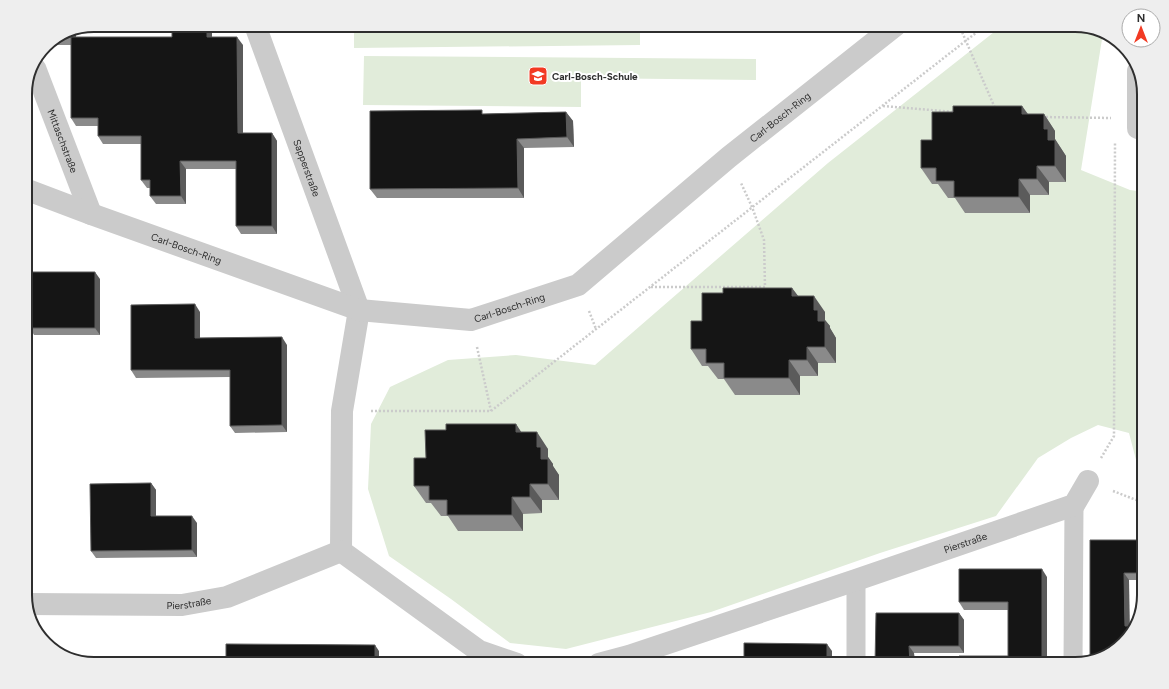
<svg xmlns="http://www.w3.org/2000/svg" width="1169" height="689" viewBox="0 0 1169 689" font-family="Figtree,sans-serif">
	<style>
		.green { fill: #e1ecda }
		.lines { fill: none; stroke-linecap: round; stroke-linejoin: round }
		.path { stroke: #cbcbcb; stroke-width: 2.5; stroke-dasharray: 2 2; stroke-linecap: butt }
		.service { stroke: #cbcbcb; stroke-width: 19 }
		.minor { stroke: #cbcbcb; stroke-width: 22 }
		.wall { fill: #8a8a8a }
		.shaded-wall { fill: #5b5b5b }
		.building { fill: #151515; stroke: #5b5b5b }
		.labels { text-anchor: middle; stroke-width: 4; stroke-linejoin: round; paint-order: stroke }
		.poi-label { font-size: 10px; font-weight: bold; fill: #2e2e2e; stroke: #fff; text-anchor: start }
		.street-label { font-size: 10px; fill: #2e2e2e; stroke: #fff }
		.rim { fill: none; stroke: #2e2e2e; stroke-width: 2 }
	</style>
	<rect width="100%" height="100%" fill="#fff"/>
	<!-- green -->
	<g class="green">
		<polygon points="354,25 640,25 640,45 354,48"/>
		<polygon points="1003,25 1074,25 1103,33 1081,170 1130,190 1144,192 1144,480 1141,479 1129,433 1098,425 1071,438 1038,458 996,516 880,553 711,612 566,649 510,643 451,599 389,556 368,489 371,424 390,387 448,360 516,355 595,365 828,163"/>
		<polygon points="364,56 756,59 756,80 581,78 581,107 363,105"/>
	</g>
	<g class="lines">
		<!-- path -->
		<g class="path">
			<polyline points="959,25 995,108"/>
			<polyline points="883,106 955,112"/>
			<polyline points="1042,117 1111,118"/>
			<polyline points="651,287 765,287 764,240 752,207 741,183"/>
			<polyline points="589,311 596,329"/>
			<polyline points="477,347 491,411"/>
			<polyline points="371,411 491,411 986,25"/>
			<polyline points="1101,458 1114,436 1115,143"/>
			<polyline points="1113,491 1144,503"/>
		</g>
		<!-- service -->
		<g class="service">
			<polyline points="856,580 856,664"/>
			<polyline points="1073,664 1074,505"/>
		</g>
		<!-- minor -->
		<g class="minor">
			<path id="s1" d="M255 25 359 310 342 411 341 551 479 651 517 664"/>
			<path id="s2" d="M35 68 91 214"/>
			<polyline points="1138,71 1138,128 1144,130"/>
			<path id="s3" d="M25 189 91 214 359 310 471 320 578 285 729 157 896 25"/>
			<path id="s4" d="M27 604 182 605 227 597 341 551"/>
			<path id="s5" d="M599 664 629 656 856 580 1074 505 1088 481"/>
		</g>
	</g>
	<!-- wall -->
	<g class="wall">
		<polygon points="212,25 212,37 243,45 243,133 272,133 277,141 277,234 241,234 236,226 236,169 186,169 186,204 156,204 150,196 150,188 147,188 141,180 141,144 103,144 98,136 98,126 76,126 71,118 71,45 45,45 68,30 76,29 76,37 172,37"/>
		<polygon points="1022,106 1028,114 1044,114 1055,131 1055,139 1066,156 1066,182 1049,182 1049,195 1030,195 1030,213 965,213 955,198 948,198 938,184 932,184 921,168 932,140"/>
		<polygon points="566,112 573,121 574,147 524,148 524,198 377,198 370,189 485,114"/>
		<polygon points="100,279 100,335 34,335 30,328"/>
		<polygon points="792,288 798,296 825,312 825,320 830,326 830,328 836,338 836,363 818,363 818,376 800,376 800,395 735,395 724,379 718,379 708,366 702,366 691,349 702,321 723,293"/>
		<polygon points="200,312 200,338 287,345 287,432 235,433 230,426 230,377 136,378 131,370"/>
		<polygon points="516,424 521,432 548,449 548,457 553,464 553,466 559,475 559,500 542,500 542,513 523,514 523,531 458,531 448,516 441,516 431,503 426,503 414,486 426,458 446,430"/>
		<polygon points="151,483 156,490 156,516 197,523 197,557 96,558 91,551"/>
		<polygon points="1090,540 1144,540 1144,580 1129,580 1109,655"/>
		<polygon points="1047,577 1008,610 964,610 959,602"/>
		<polygon points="959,613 964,620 964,653 914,653 915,664 875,664"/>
	</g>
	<!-- shaded-wall -->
	<g class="shaded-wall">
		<polygon points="207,25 212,25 212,45 207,37"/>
		<polygon points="76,29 76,45 71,37 71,30"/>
		<polygon points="237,37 243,45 243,141 238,133"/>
		<polygon points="1022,106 1034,123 1022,114"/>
		<polygon points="566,112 573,121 574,147 567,137"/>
		<polygon points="1044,114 1055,131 1055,139 1066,156 1066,182 1055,166 1048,140 1044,129"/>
		<polygon points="272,133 277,141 277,234 272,226"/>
		<polygon points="517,139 524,148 524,198 518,188"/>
		<polygon points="180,161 186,169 186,204 181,196"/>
		<polygon points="1037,166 1049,182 1049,195 1037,179"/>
		<polygon points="1019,179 1030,195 1030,213 1019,197"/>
		<polygon points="95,272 100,279 100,335 95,328"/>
		<polygon points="792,288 804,304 792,296"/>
		<polygon points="814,296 825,312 825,320 830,326 830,328 836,338 836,363 825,347 818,321 814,310"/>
		<polygon points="195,304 200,312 200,345 195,338"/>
		<polygon points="282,337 287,345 287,432 282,425"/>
		<polygon points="807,347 818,363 818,376 807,360"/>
		<polygon points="789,360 800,376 800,395 789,378"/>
		<polygon points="516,424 527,441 516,432"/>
		<polygon points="537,432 548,449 548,457 553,464 553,466 559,475 559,500 548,484 541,459 537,447"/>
		<polygon points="151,483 156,490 156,523 151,516"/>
		<polygon points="530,484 542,500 542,513 530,497"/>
		<polygon points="512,497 523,514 523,531 512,515"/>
		<polygon points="192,516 197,523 197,557 192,550"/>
		<polygon points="1042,569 1047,577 1047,664 1042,664"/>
		<polygon points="1124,573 1129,580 1130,633 1125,626"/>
		<polygon points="959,613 964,620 964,653 959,646"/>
		<polygon points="827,644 832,651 832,664 827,664"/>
		<polygon points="375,645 379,651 379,664 375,664"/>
		<polygon points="909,646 914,653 915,664 910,664"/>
	</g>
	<!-- building -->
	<g class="building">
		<polygon points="172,25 207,25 207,37 237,37 238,133 272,133 272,226 236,226 236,161 180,161 181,196 150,196 150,180 141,180 141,136 98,136 98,118 71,118 71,37 172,37"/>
		<polygon points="68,30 71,30 71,37 58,37"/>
		<polygon points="953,106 1022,106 1022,114 1044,114 1044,129 1048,129 1048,140 1055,140 1055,166 1037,166 1037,179 1019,179 1019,197 954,197 954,181 936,181 936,168 921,168 921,140 932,140 932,112 953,112"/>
		<polygon points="482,110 482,114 566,112 567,137 517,139 518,188 370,189 370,111"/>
		<polygon points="29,272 95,272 95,328 30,328"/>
		<polygon points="723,288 792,288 792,296 814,296 814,310 818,310 818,321 825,321 825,347 807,347 807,360 789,360 789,378 724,378 724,363 706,363 706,349 691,349 691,321 702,321 702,293 723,293"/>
		<polygon points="195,304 195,338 282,337 282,425 230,426 230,370 131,370 131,305"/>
		<polygon points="446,424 516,424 516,432 537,432 537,447 541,447 541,459 548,459 548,484 530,484 530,497 512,497 512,515 447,515 447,500 429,500 429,486 414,486 414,458 426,458 425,430 446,430"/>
		<polygon points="151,483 151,516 192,516 192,550 91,551 90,484"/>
		<polygon points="1090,540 1144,540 1144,573 1124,573 1125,626 1136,626 1135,629 1109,655 1090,660"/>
		<polygon points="959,569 1042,569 1042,664 959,664 959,656 1008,656 1008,602 959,602"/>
		<polygon points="876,613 959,613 959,646 909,646 910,664 875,664"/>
		<polygon points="744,643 827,644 827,664 744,664"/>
		<polygon points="226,644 375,645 375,664 226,664"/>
	</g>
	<!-- icons -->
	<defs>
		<symbol id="school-square" viewBox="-11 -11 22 22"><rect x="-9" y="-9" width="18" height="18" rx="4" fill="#f23a23" stroke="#fff"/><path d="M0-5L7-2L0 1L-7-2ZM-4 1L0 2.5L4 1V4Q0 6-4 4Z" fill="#fff"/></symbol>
	</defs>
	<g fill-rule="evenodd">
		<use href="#school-square" x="527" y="65" width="22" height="22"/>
	</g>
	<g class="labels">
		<!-- poi labels -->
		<g class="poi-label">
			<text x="552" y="80">Carl-Bosch-Schule</text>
		</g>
		<!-- street labels -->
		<g class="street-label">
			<text dy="4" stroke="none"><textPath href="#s3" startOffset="843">Carl-Bosch-Ring</textPath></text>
			<text dy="4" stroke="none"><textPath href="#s2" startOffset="78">Mittaschstraße</textPath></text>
			<text dy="4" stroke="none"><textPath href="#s1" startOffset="152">Sapperstraße</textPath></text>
			<text dy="4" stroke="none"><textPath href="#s3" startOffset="172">Carl-Bosch-Ring</textPath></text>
			<text dy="4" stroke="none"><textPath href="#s3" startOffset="508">Carl-Bosch-Ring</textPath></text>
			<text dy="4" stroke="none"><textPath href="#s5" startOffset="386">Pierstraße</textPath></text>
			<text dy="4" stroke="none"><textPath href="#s4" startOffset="162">Pierstraße</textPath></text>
		</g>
	</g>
	<!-- crop -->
	<path d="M0 0H1169V689H0ZM94 32H1075A62 62 0 0 1 1137 94V595A62 62 0 0 1 1075 657H94A62 62 0 0 1 32 595V94A62 62 0 0 1 94 32Z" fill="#eee" fill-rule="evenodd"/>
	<path class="rim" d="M94 32H1075A62 62 0 0 1 1137 94V595A62 62 0 0 1 1075 657H94A62 62 0 0 1 32 595V94A62 62 0 0 1 94 32Z"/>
	<!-- north arrow -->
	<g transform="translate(1141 28)"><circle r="19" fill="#ffffff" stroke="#ababab"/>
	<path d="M0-3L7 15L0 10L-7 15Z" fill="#f23a23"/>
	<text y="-6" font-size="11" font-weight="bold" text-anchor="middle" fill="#2e2e2e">N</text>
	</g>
</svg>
